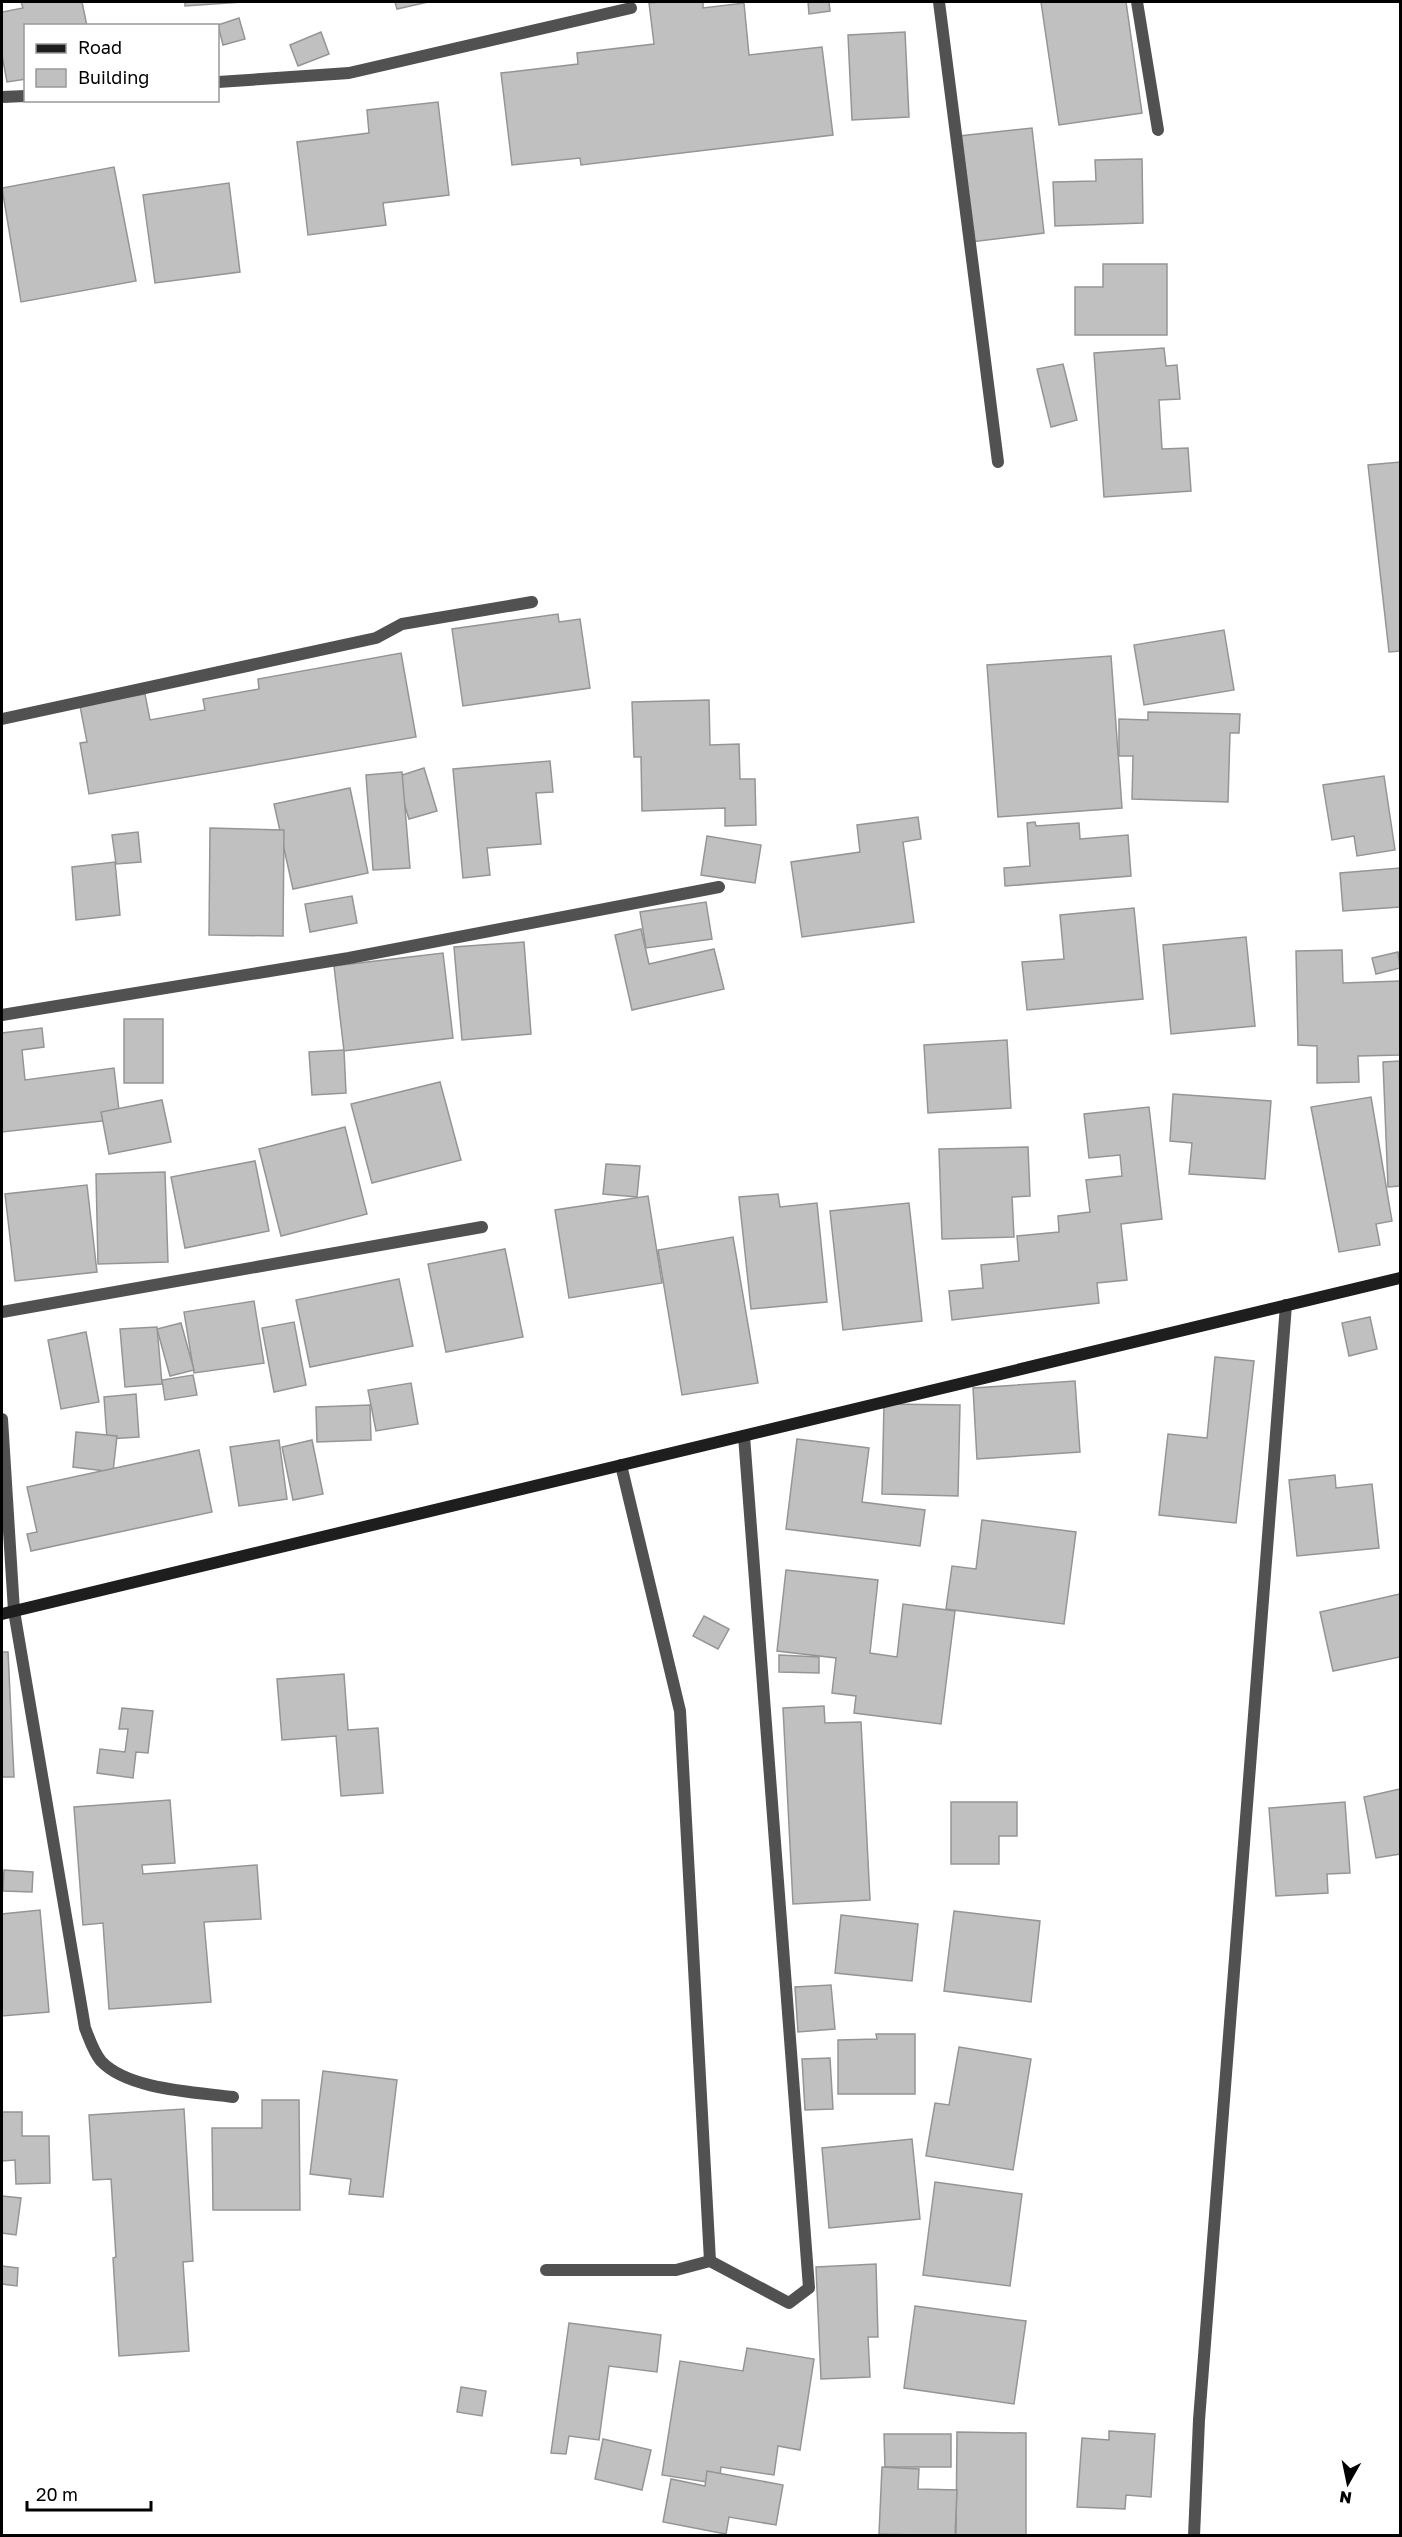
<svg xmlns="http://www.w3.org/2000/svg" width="1402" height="2537" viewBox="0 0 1402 2537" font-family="'Golos Text',sans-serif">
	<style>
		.building { fill: #c0c0c0; stroke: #959595; stroke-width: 1.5 }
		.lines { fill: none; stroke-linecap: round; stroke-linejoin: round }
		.lane { stroke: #515151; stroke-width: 12 }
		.street { stroke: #515151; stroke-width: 12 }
		.secondary { stroke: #1e1e1e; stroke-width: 12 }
	</style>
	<rect width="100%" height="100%" fill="#fff"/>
	<!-- building -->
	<g class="building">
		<polygon points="21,2 82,2 87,26 26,26 26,79 7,82 2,55 2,12 23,8"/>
		<polygon points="185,2 243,2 185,6"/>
		<polygon points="395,2 428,2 397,9"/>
		<polygon points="660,2 703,2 703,8 744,3 749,55 822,47 833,135 581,165 580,158 512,165 501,73 578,64 577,53 654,44 649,3"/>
		<polygon points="808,2 829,2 830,11 809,14"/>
		<polygon points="1041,2 1126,2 1142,113 1059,125"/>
		<polygon points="239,18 245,39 223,45 218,25"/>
		<polygon points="321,32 329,54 298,66 290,45"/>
		<polygon points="905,32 909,117 852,120 848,35"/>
		<polygon points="438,102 449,195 383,203 386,225 308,235 297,142 369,133 367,110"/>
		<polygon points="1032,128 1044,233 971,242 959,136"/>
		<polygon points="1142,159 1143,223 1055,226 1053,182 1096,181 1095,160"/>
		<polygon points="114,167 136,281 21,302 2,188"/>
		<polygon points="229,183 240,272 155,283 143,195"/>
		<polygon points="1103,264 1167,264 1167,335 1075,335 1075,287 1103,287"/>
		<polygon points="1164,348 1166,366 1177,365 1180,399 1159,400 1162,449 1188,448 1191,491 1104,497 1094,353"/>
		<polygon points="1063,364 1077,420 1051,427 1037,369"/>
		<polygon points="1400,462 1400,651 1389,652 1368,465"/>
		<polygon points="558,614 559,622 580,619 590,688 463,706 452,629"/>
		<polygon points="1224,630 1234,690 1144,705 1134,645"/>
		<polygon points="401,653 416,737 89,794 80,743 87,742 80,706 145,694 150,720 205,710 203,699 259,689 258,679"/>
		<polygon points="1111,656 1122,808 998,817 987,665"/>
		<polygon points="709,700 710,745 739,744 740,779 755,779 756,825 725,826 725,808 642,811 641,757 634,757 632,702"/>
		<polygon points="1148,712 1240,714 1239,733 1230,733 1228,802 1132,799 1133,756 1119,756 1119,719 1148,720"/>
		<polygon points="550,761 553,792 536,793 541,844 487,848 490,875 463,878 453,769"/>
		<polygon points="424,768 437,811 409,819 396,777"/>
		<polygon points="402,772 410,868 373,870 366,775"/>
		<polygon points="1384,776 1395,850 1357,856 1354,836 1332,840 1323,785"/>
		<polygon points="350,788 368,873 293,889 274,804"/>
		<polygon points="918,817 921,839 903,842 914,922 802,937 791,862 860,852 857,825"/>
		<polygon points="1035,822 1036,826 1079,823 1080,839 1128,835 1131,876 1005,886 1004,868 1030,866 1027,823"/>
		<polygon points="210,828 284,830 283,936 209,935"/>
		<polygon points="138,832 141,862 116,864 112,835"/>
		<polygon points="707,836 761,845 755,883 701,875"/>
		<polygon points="115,862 120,915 76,920 72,867"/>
		<polygon points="1400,868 1400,907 1343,911 1340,873"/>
		<polygon points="352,896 357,923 310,932 305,904"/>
		<polygon points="706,902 712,939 646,948 640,912"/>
		<polygon points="1134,908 1143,999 1027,1010 1022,962 1064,959 1060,915"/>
		<polygon points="641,929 649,964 714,949 724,989 632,1010 615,935"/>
		<polygon points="1246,937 1255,1026 1171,1034 1163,945"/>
		<polygon points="524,942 531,1034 462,1040 454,947"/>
		<polygon points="1342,950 1343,983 1400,981 1400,1055 1358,1056 1359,1082 1317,1083 1317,1046 1298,1045 1296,951"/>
		<polygon points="1398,952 1400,968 1376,974 1372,958"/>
		<polygon points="443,953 453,1038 344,1051 334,966"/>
		<rect x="124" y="1019" width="39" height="64"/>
		<polygon points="42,1028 44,1047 22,1050 25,1080 114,1068 120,1119 2,1132 2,1033"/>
		<polygon points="1007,1040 1011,1108 928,1113 924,1045"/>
		<polygon points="344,1050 346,1093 312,1095 309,1052"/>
		<polygon points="1400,1061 1400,1186 1388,1187 1383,1062"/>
		<polygon points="440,1082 461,1160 372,1183 351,1104"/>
		<polygon points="1173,1094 1271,1101 1265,1179 1189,1174 1192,1143 1170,1141"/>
		<polygon points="1371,1097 1392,1221 1376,1224 1380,1245 1339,1252 1311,1107"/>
		<polygon points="162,1100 171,1142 109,1154 101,1112"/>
		<polygon points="1149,1107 1162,1219 1121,1224 1127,1280 1097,1283 1099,1303 952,1320 949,1291 983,1288 981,1265 1019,1261 1017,1236 1059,1232 1058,1216 1090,1212 1086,1180 1122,1176 1120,1155 1089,1158 1084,1114"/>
		<polygon points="345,1127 367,1214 281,1236 259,1149"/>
		<polygon points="1028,1147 1030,1196 1012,1197 1014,1237 942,1239 939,1149"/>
		<polygon points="255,1161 269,1231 185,1248 171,1177"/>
		<polygon points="606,1164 640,1166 637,1197 603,1194"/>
		<polygon points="165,1172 168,1262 98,1264 96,1174"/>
		<polygon points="87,1185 97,1272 15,1281 5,1194"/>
		<polygon points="778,1194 780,1207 817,1203 827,1302 751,1309 739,1197"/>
		<polygon points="648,1196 662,1283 569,1298 555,1210"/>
		<polygon points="909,1203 922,1321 843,1330 830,1211"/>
		<polygon points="733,1237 758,1383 682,1395 658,1250"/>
		<polygon points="505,1249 523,1337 446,1352 428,1264"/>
		<polygon points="399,1279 413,1346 310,1367 296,1300"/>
		<polygon points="254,1301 264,1363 194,1373 184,1312"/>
		<polygon points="1370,1317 1377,1349 1349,1356 1342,1323"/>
		<polygon points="294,1322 306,1385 274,1392 262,1328"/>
		<polygon points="181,1323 194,1370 170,1376 157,1329"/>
		<polygon points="157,1327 162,1384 125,1387 120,1329"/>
		<polygon points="86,1332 99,1402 61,1409 48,1340"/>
		<polygon points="1215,1357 1254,1361 1236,1523 1159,1515 1168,1434 1207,1438"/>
		<polygon points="193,1375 197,1395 165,1400 162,1380"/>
		<polygon points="1075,1381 1080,1452 977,1459 973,1388"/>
		<polygon points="411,1383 418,1424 376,1431 368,1390"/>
		<polygon points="136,1394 139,1437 107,1439 104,1397"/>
		<polygon points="884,1404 960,1405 958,1496 882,1494"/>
		<polygon points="370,1405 371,1440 317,1442 316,1407"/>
		<polygon points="76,1432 117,1436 113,1472 73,1467"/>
		<polygon points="797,1439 869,1448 862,1502 925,1510 920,1546 786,1529"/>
		<polygon points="279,1440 287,1499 239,1506 230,1447"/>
		<polygon points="312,1440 323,1494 293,1500 282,1447"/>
		<polygon points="199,1450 212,1512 31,1551 27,1534 37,1532 27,1487"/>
		<polygon points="1335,1475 1336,1488 1372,1484 1379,1548 1297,1556 1289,1480"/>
		<polygon points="982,1520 1076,1532 1064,1624 946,1609 952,1566 976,1569"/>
		<polygon points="786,1570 878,1580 870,1653 897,1657 903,1604 955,1611 941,1724 854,1713 856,1696 832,1693 836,1658 777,1651"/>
		<polygon points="1400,1594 1400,1657 1333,1671 1320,1612"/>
		<polygon points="704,1616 729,1629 718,1649 693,1636"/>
		<polygon points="2,1652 8,1652 14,1777 2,1777"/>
		<polygon points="779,1655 819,1657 819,1673 779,1672"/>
		<polygon points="344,1674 348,1730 378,1728 383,1793 341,1796 336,1736 282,1740 277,1679"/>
		<polygon points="824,1706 825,1723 861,1722 870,1900 793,1904 783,1708"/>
		<polygon points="122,1708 153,1711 148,1753 136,1752 133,1778 97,1773 100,1749 125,1752 128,1729 119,1729"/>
		<polygon points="1400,1789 1400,1854 1376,1858 1364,1797"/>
		<polygon points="170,1800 175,1863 142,1865 143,1874 257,1865 261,1919 204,1922 211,2002 109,2009 103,1923 83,1925 74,1807"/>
		<polygon points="951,1802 1017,1802 1017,1836 999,1836 999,1864 951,1864"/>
		<polygon points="1345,1802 1350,1873 1327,1874 1328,1893 1276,1896 1269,1808"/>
		<polygon points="4,1870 33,1872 32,1892 3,1891"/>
		<polygon points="40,1910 49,2012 2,2016 2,1914"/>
		<polygon points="954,1911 1040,1921 1031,2002 944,1991"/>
		<polygon points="841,1915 918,1924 912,1981 835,1973"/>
		<polygon points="831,1985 835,2029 798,2032 795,1987"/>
		<polygon points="876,2034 915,2034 915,2094 838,2094 838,2040 877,2039"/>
		<polygon points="959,2047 1031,2059 1013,2170 926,2156 935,2103 949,2105"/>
		<polygon points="830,2058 833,2109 805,2110 802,2059"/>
		<polygon points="323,2071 397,2080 383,2197 349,2194 351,2179 310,2174"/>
		<polygon points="262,2100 299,2100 300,2210 213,2210 212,2128 262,2128"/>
		<polygon points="184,2109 193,2261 183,2262 189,2351 119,2356 113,2258 116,2257 111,2179 93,2180 89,2115"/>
		<polygon points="2,2112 22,2112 22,2136 49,2136 50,2183 16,2184 15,2160 2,2161"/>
		<polygon points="912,2139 920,2219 829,2228 822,2148"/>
		<polygon points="935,2182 1022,2194 1010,2286 923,2275"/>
		<polygon points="2,2196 21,2198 16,2235 2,2233"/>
		<polygon points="876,2264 878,2337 868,2337 870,2377 821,2379 816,2267"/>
		<polygon points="2,2266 18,2268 17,2286 2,2284"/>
		<polygon points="915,2306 1026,2321 1014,2404 904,2388"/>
		<polygon points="569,2323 661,2335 657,2372 609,2366 599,2440 569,2436 566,2454 551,2453"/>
		<polygon points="747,2348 814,2359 800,2450 778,2446 774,2475 721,2467 719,2484 662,2475 680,2361 743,2371"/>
		<polygon points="461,2387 486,2391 482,2416 457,2412"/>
		<polygon points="1109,2431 1155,2434 1151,2497 1126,2495 1125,2509 1077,2507 1082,2438 1109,2440"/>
		<polygon points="957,2432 1026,2433 1026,2536 956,2536"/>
		<polygon points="884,2434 951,2434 951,2467 885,2467"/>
		<polygon points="603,2439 651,2450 642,2490 595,2479"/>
		<polygon points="882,2467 919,2469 918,2489 957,2490 955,2536 879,2534"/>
		<polygon points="707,2471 783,2485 776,2525 729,2517 726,2534 663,2522 671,2479 705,2486"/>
	</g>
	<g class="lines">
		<!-- lane -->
		<g class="lane">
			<polyline points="218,82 349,73 631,8"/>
			<polyline points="2,97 26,96"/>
			<polyline points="2,1312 482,1227"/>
		</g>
		<!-- street -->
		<g class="street">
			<polyline points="939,2 998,462"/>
			<polyline points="1137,2 1158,130"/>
			<polyline points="2,719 376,638 402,624 532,602"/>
			<polyline points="2,1015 349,958 719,887"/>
			<path d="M2 1419 14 1611 85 2028C89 2038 94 2053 101 2061 128 2090 196 2092 233 2097"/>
			<polyline points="621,1465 680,1711 710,2261"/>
			<polyline points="546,2270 676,2270 710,2261 789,2303 809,2288 744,1436"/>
			<polyline points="1194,2536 1199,2420 1286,1305"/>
		</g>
		<!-- secondary -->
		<polyline class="secondary" points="2,1614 1400,1278"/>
	</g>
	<!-- border -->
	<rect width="1402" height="2537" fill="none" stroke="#000000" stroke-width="6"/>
	<!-- legend -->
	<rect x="24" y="24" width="195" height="78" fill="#ffffff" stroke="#999999" stroke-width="1.5"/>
	<rect x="36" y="44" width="30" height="9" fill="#1e1e1e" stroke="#999999" stroke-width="1.5"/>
	<text x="78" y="54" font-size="18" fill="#000000">Road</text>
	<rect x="36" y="69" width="30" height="18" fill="#c0c0c0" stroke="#999999" stroke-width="1.5"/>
	<text x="78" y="84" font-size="18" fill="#000000">Building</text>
	<!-- north arrow -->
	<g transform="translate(1348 2483) rotate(189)" stroke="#ffffff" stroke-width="4.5" paint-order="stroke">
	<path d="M0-4.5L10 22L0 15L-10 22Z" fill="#000000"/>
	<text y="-9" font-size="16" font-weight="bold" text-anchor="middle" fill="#000000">N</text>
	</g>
	<!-- scale -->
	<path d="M27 2501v9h124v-9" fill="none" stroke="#000000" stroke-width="3"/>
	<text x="36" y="2501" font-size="18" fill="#000000" stroke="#ffffff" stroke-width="4.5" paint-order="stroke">20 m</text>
</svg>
